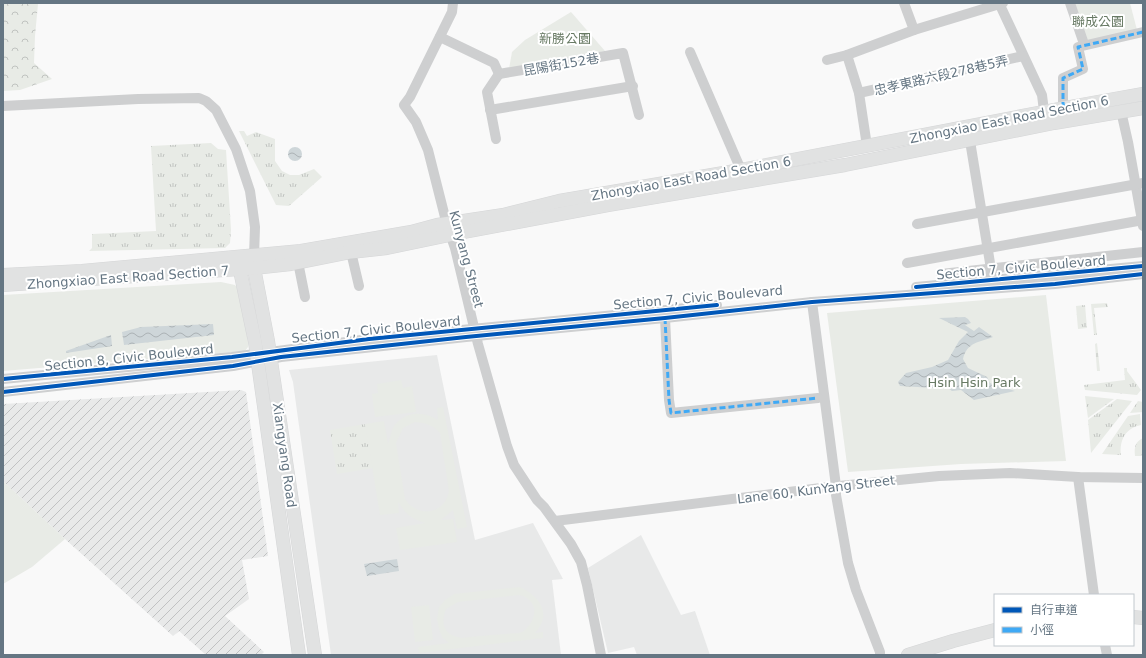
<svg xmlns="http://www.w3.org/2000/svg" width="1146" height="658" viewBox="0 0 1146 658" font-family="'DejaVu Sans','Noto Sans TC',sans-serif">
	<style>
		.built { fill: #e8e9e9 }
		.industrial { fill: url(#industrial-furrows) }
		.grass { fill: url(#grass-tufts) }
		.forest { fill: url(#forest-crowns) }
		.park { fill: #e8ebe6; fill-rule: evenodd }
		.water { fill: url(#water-waves) }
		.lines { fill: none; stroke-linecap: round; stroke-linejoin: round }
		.major-casing { stroke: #d5d6d7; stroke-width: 14 }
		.minor { stroke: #cecfd0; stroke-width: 10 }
		.major { stroke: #e1e2e2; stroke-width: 13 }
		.quiet { stroke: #3fa9f5; stroke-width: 3; stroke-dasharray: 6 3; stroke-linecap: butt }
		.cycleway-casing { stroke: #fff; stroke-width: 6 }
		.cycleway { stroke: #0057b8; stroke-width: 4 }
		.labels { text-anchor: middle; stroke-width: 4; stroke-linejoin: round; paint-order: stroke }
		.park-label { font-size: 13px; fill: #687a64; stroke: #fff }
		.street-label { font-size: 13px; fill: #657683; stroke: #fff }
	</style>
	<defs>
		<pattern id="industrial-furrows" width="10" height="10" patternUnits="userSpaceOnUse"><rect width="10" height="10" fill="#e8e9e9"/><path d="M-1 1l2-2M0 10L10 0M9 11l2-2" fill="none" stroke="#c0c1c2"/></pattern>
		<pattern id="grass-tufts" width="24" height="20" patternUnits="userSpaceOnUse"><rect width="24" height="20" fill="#e8ebe6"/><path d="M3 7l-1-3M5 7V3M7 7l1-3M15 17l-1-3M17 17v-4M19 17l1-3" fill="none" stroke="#c0c3c0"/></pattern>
		<pattern id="forest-crowns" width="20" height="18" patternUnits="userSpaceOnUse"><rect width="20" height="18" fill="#e8ebe6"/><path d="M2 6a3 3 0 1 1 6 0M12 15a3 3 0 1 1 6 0" fill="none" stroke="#c0c3c0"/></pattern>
		<pattern id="water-waves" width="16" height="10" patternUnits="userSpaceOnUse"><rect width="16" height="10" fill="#ced6d9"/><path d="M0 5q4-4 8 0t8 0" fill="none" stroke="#abb2b5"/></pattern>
	</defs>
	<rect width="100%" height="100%" fill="#f9f9f9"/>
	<!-- built -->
	<g class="built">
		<polygon points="437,355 475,540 533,523 563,579 552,580 561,655 331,655 296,404 293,382 289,370"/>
		<polygon points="641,535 681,615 695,611 710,655 637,655 634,647 608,653 588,568"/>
	</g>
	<!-- industrial -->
	<polygon class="industrial" points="241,390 246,392 268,556 242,560 249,599 225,616 264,652 261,655 206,655 179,631 173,636 65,539 3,481 3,404"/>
	<!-- grass -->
	<g class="grass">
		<polygon points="239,131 244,131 247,136 256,132 275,139 275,161 282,171 290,175 299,175 314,169 322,177 289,206 276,205"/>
		<polygon points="211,143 218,149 226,150 231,230 230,243 225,248 89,251 92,248 92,234 156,231 151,146"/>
		<polygon points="1107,303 1108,307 1094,308 1097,335 1094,335 1091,304"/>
		<polygon points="1085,305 1087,328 1078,329 1076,306"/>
		<polygon points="1097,343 1100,371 1097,371 1095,344"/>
		<polygon points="1124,368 1127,368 1127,371 1141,390 1137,395 1085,390 1084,385 1125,380"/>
		<polygon points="1085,396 1114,399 1088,418"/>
		<polygon points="1117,399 1132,401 1091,453 1088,420"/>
		<polygon points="1138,401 1143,402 1143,412 1130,413"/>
		<path d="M1140 414 1141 425C1126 428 1119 440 1121 455L1102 454 1128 416Z"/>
		<polygon points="365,424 373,468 337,474 330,430"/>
		<path d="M1143 438V456H1135C1134 447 1135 442 1143 438Z"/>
	</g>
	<!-- forest -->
	<polygon class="forest" points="3,3 36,3 38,4 35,36 34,63 52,79 20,90 3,91"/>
	<!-- park -->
	<g class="park">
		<polygon points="1074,3 1130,3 1137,30 1087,41"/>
		<polygon points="571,12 605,51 509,69 512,52 525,40"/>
		<polygon points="221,282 235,285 240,291 248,343 248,347 245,351 3,371 3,295"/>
		<polygon points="1046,295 1066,461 961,464 848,472 827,313"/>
		<polygon points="401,380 403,388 412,386 416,412 375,417 372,394 378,393 377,384"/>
		<path d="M443 407 467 527 457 529 453 510 441 520 453 519 457 542 400 550 396 528 425 523C410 518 407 515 398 502L399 513 380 515 365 424 384 421 388 444C390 438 391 431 394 426 406 411 423 411 438 420L437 408ZM415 422C426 423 433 425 440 433L449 491C445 515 417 518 405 499L396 443 403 428Z"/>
		<polygon points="3,481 65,539 32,567 3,584"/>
		<path d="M520 587C539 596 553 614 535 633L543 632V638L419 653 418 647 449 643 442 637 439 629 437 619 439 607 445 600 454 594ZM518 595C526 596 532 600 534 608 536 617 529 628 522 632 518 634 510 633 506 634 491 635 477 636 462 638 444 635 440 625 446 609L458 602Z"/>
		<polygon points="429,605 433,640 415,642 411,607"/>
	</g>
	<!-- water -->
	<g class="water">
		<circle cx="295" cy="154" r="7"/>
		<path d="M965 317 968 319 971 323 965 325 974 331 979 327 993 337C980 342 967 342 963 359L968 368 987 377 990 383 1015 391 974 400 961 390 952 391 945 386 934 388 900 386 898 382 906 373 932 367 948 360 959 341 968 332 939 318Z"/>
		<polygon points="213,324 214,335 124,345 122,332 141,327"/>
		<polygon points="111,335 112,346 66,353 66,351"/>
		<polygon points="397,559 399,571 367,576 364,564"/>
	</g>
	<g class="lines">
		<defs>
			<g id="major">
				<polyline points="254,260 254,268 268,341 315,655"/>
				<polyline points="238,261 255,342 299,655"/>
				<polyline points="3,275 82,271 301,251 411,232 437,225 503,215 559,201 741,170 1064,108 1143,94"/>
				<polyline points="3,285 254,268 291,264 351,252 387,248 459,233 608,205 845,165 1054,123 1143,108"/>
				<polyline points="1133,617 1143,618"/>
				<polyline points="908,655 953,641 995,630"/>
			</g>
		</defs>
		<!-- major casing -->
		<use href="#major" class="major-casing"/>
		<!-- minor -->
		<g class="minor">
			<polyline points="453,3 452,12 410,97 404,105 416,122 428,150 447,225 455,248 478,344 507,446 514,465 537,500 544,507 571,544 581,562 587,585 601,655"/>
			<polyline points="904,3 914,30"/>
			<polyline points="999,3 1042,95 1045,119"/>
			<polyline points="1070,3 1084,44"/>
			<polyline points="440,37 494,63 499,74"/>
			<polyline points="690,52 741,170"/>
			<polyline points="847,55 859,93 867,146"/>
			<polyline points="827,60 847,55 914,30 1003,3"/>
			<polyline points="499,74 623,53 639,115"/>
			<polyline points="859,93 1023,56"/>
			<polyline points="3,106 138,99 199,98 206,101 216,110 236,149 250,191 255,227 254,256"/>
			<polyline points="1064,108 1063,103 1063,78 1083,69 1078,47 1143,32"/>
			<polyline points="490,110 633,86"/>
			<polyline points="1121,111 1128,142 1143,226"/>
			<polyline points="496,139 487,92 499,74"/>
			<polyline points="970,141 991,269 991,276"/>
			<polyline points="917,224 1143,183"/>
			<polyline points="351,252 359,286"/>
			<polyline points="298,262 305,297"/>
			<polyline points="907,263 1143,220"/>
			<polyline points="941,274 1143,252"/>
			<polyline points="916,287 1143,266"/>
			<polyline points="812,302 836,486 836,495 848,563 856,590 880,652 880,655"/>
			<polyline points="665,318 669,400 671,413 818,398"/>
			<polyline points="3,379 232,357 369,339 717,305"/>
			<polyline points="3,392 233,366 281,357 466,337 665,318 812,302 1055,284 1143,274"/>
			<polyline points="1078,477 1094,595"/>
			<polyline points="555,521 829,487 939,476 1010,473 1078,477 1143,478"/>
			<polyline points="1105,645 1107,655"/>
		</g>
		<!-- major -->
		<use href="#major" class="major"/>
		<!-- quiet -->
		<g class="quiet">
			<polyline points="1064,108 1063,103 1063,78 1083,69 1078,47 1143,32"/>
			<polyline points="665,318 669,400 671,413 818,398"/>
		</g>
		<defs>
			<g id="cycleway">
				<polyline points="916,287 1143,266"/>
				<polyline points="3,379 232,357 369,339 717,305"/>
				<polyline points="3,392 233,366 281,357 466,337 665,318 812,302 1055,284 1143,274"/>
			</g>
		</defs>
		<!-- cycleway casing -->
		<use href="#cycleway" class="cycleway-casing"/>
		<!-- cycleway -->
		<use href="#cycleway" class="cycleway"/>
	</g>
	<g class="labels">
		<!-- park labels -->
		<g class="park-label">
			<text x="1098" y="26">聯成公園</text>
			<text x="565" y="43">新勝公園</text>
			<text x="974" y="387">Hsin Hsin Park</text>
		</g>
		<!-- street labels -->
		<g class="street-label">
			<text transform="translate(561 64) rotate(-10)" y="5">昆陽街152巷</text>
			<text transform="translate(941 75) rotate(-13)" y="5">忠孝東路六段278巷5弄</text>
			<text transform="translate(1009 119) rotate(-11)" y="5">Zhongxiao East Road Section 6</text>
			<text transform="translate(691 178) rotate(-10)" y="5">Zhongxiao East Road Section 6</text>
			<text transform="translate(467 259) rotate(75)" y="5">Kunyang Street</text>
			<text transform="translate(1021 267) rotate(-5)" y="5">Section 7, Civic Boulevard</text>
			<text transform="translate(128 277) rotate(-4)" y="5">Zhongxiao East Road Section 7</text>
			<text transform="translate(698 297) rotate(-5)" y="5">Section 7, Civic Boulevard</text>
			<text transform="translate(376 329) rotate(-6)" y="5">Section 7, Civic Boulevard</text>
			<text transform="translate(129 357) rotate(-6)" y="5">Section 8, Civic Boulevard</text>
			<text transform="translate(285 455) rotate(82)" y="5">Xiangyang Road</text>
			<text transform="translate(816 489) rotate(-7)" y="5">Lane 60, KunYang Street</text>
		</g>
	</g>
	<!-- border -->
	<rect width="1146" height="658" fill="none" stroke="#657683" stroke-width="8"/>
	<!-- legend -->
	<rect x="994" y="594" width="140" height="52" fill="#ffffff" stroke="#c1c8cd"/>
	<rect x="1002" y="607" width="20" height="6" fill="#0057b8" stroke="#c1c8cd"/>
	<text x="1030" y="614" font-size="12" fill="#657683">自行車道</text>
	<rect x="1002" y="627" width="20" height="6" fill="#3fa9f5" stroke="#c1c8cd"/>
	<text x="1030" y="634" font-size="12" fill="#657683">小徑</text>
</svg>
